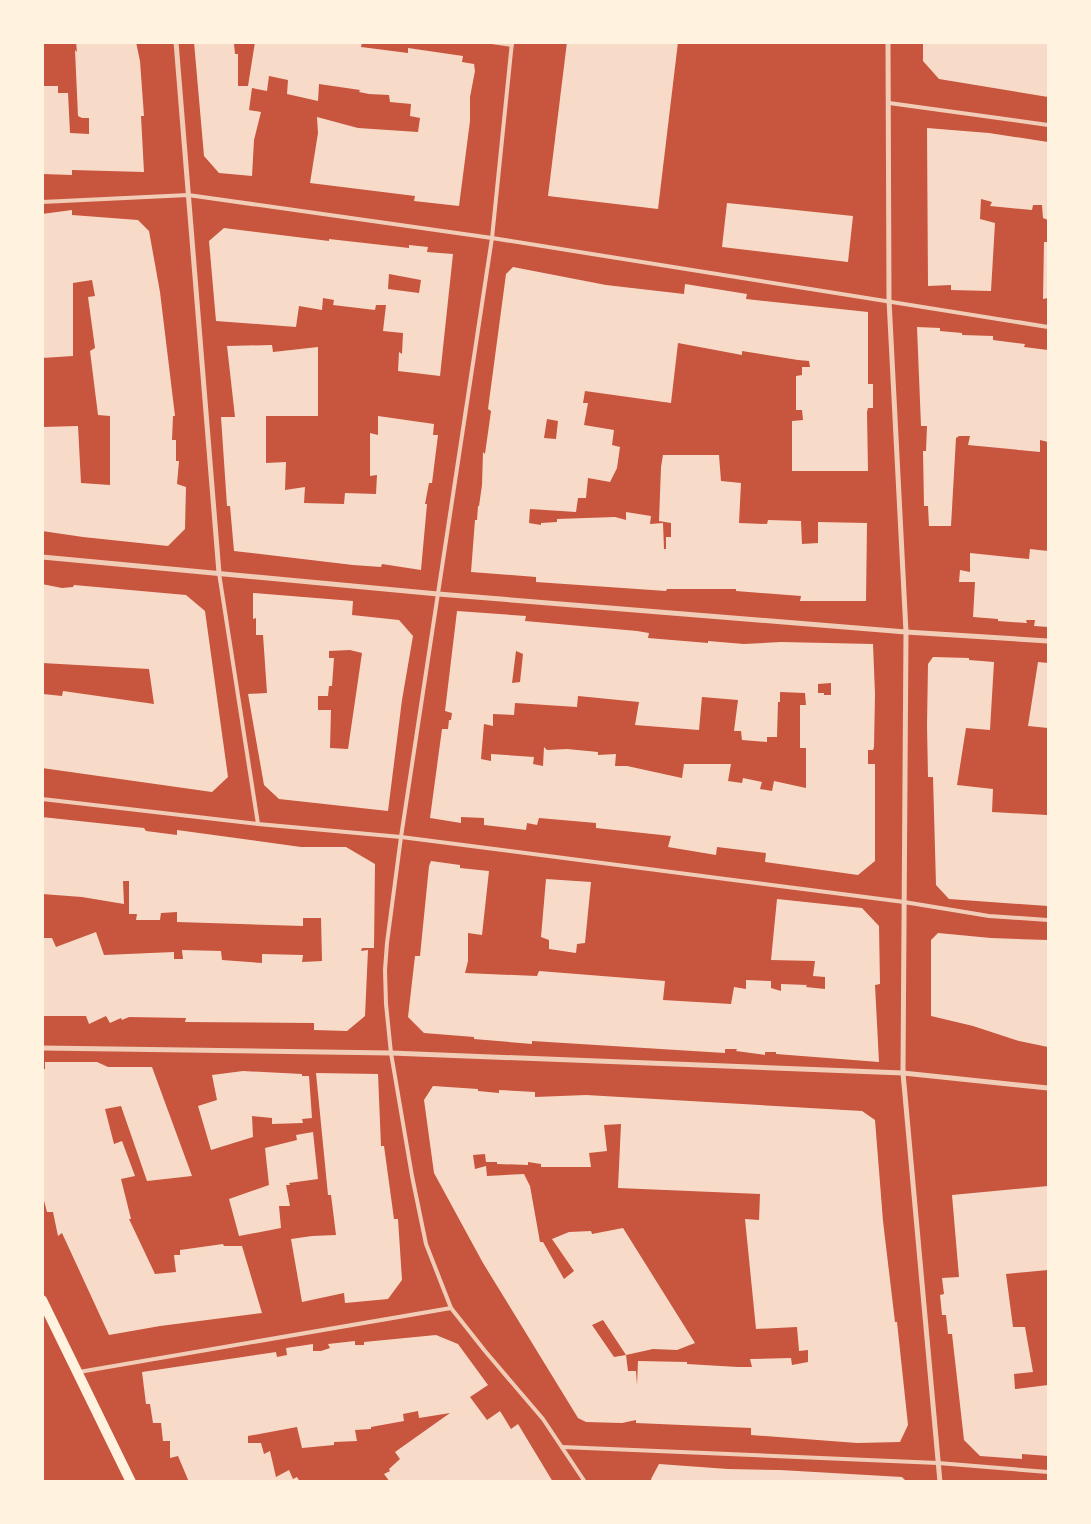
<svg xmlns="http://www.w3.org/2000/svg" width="1091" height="1524" viewBox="0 0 1091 1524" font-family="'Asap Condensed',sans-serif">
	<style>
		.building { fill: #f7dbc8; fill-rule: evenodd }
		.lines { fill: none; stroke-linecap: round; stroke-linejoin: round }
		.service { stroke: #f1ccb7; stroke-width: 4 }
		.minor { stroke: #f1ccb7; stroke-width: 5 }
		.secondary { stroke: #fff3e0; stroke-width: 10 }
	</style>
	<rect width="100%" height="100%" fill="#c8553d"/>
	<!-- building -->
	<g class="building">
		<polygon points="76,42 136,42 140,61 144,116 141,116 144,172 72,170 72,175 42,174 42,86 58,86 58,93 68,93 70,133 89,134 89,118 82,118 78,116 75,50 77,52"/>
		<polygon points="194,42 231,42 231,44 234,44 235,54 238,54 238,86 248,86 255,42 325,42 325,44 362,42 361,47 408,53 408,48 463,56 462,62 474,64 475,71 470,97 470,121 459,206 414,201 415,196 310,183 318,133 317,117 358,128 418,132 420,118 410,116 411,104 390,102 389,95 369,94 359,92 360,90 319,84 318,101 287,94 288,80 269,76 267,91 252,88 249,110 261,112 254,140 252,176 219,173 204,156"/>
		<polygon points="567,42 678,42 658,209 548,196"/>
		<polygon points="923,42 1048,43 1048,97 939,79 923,61"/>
		<polygon points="927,128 989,133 1048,142 1048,220 1043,218 1042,205 1033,205 1032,210 990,206 992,202 981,199 980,219 995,223 991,291 951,290 951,285 928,286"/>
		<polygon points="727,203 853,216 848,262 722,247"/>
		<polygon points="72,210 72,215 138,220 149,231 160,292 175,416 173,416 172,440 176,440 176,461 179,461 177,484 186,487 185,529 168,546 83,537 42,531 42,427 78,426 81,483 110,485 110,416 98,415 90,351 95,348 88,297 95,296 92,280 73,283 73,356 42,358 42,214"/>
		<path d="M224 228 329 241V239L409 248V245L428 247 427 252 453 254 440 376 398 371 399 352 402 354 403 333 383 331 386 305H376L375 310 333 305 334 300 323 298 322 310 299 306 296 327 216 321 209 241ZM389 274 421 280 419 293 388 289Z"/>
		<polygon points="1044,242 1048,242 1048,298 1043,299"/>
		<path d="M513 267 606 285 684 294 685 284 747 294 746 299 868 312V384H873V408H868L867 412 868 471H792V421L803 420 802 410H796V376L802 375V367H810L809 361 798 360 742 351V355L678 343 671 403 585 391 583 403H588L584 425 614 430 612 445 620 447 617 468 610 482 588 478 586 498H578L576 512 530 509 529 523 541 525V523L557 522V519L615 517 626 520V512L651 516 650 524 663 523 664 549H666V537H671V523L659 521 661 467 663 455H719L721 481 741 483 739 523 767 524 768 520 801 521 802 544 818 543V522L867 523 866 601H800L801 596 736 591V589H667L666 591 536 582V577L471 572 475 520H477L478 506H479L482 485 483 452 485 454 491 411 488 409 506 274ZM547 419 558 421 556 439 544 438Z"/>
		<polygon points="917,327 940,328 940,331 962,333 962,335 993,336 993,340 1025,344 1024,347 1048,350 1048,442 1040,440 1040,452 968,445 970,436 959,436 956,438 951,526 929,526 928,506 924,506 923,451 926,451 927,426 921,426"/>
		<polygon points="272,345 273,352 318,347 318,416 266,416 266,463 286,462 285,490 305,487 304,503 344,504 345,493 376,494 377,475 370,476 370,433 378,435 378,416 434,424 433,435 438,435 432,483 429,483 425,504 427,504 421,570 382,564 381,567 353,565 234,551 230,506 227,506 221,417 235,417 227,346"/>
		<polygon points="1030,549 1048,551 1048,627 1034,626 1035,620 1026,620 1027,623 998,621 998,619 973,617 975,582 959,582 960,570 970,572 970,553 1029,559"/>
		<polygon points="42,584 62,588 73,587 74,585 186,595 205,611 228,777 212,792 42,768 43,694 62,696 63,691 154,704 149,669 42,663"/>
		<path d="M253 593 353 601 352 615 399 620 413 636 402 700 388 811 279 799 264 785 248 694 267 693 263 635H256V618L253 619ZM350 650 362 653 348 749 330 748 331 710H318V696H328L329 686H332L334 658H329V651Z"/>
		<path d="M457 611 526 616 525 621 637 631 649 633 648 638 708 643V641L744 644 781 642 873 644 875 694 874 747 873 750H868V764H875V861L858 875 765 862 766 853 717 847 716 855 668 847 671 836 596 828V823L539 818 537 825 527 823 526 830 484 825V818L461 817V823L430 818 442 729H448L449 720H451L452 713 445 711ZM516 651 523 654 520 682 512 683ZM831 683V695H824V693H818V684ZM780 692 805 693 806 705H800V748H806V788L774 781 772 791 760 789 762 782 743 778 742 783 728 781 731 764H684L682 778 627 766H615L616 754 598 755V752L567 749 547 750 544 747 543 766 533 764 534 757 491 754V761L481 759 484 724 493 726V714L514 715 515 703 577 707 578 696 639 702 635 725 699 730 702 697 738 700 734 731H741L742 740 767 742V737H777L778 702H780Z"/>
		<polygon points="933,657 969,658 969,660 994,662 990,730 966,728 957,785 993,789 992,812 1047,815 1048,812 1048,906 949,899 936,885 933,777 928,777 927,725 928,664"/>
		<polygon points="1038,662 1048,663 1048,728 1028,726"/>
		<polygon points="42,817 144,828 146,831 177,835 177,830 301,847 346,847 375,864 374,948 362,948 361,951 368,950 365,1016 347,1031 314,1030 314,1023 185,1022 186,1018 129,1017 122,1020 121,1018 110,1023 106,1016 89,1024 86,1016 42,1016 42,938 52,938 56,947 96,932 104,955 174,952 174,959 183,959 182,950 221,951 222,960 262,963 262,954 303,955 302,962 322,961 321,918 303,918 303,926 177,922 177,912 161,913 160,920 136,920 137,914 129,914 129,881 123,881 124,904 82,897 42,894"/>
		<polygon points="431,861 460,865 460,868 489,871 482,935 468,933 468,961 465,973 537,976 539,971 665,981 663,1000 731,1004 734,987 746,989 746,980 771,981 771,988 781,991 781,984 807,985 806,987 825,989 825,977 813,976 815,961 771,960 777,899 862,908 879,926 880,984 875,985 879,1062 776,1054 776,1052 765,1052 765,1055 736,1051 737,1049 725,1049 725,1053 532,1041 532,1044 474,1039 474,1037 424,1033 408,1017 415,956 420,956 429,866"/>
		<polygon points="546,879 591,882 585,943 577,944 576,953 549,949 549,940 541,937"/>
		<polygon points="938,933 991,938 1048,940 1048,1047 1019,1041 973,1026 931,1016 931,940"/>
		<polygon points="45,1062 97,1062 108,1067 152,1067 192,1176 147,1181 121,1106 105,1109 114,1144 122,1141 135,1176 121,1179 131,1219 129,1219 155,1274 176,1272 174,1255 180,1255 180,1250 223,1244 224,1246 242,1246 262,1313 160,1326 109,1335 62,1233 58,1236 53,1212 47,1212 42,1193 42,1069 45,1069"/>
		<polygon points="243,1071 302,1074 302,1076 309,1076 312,1118 302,1119 303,1123 272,1124 272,1118 252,1116 253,1137 211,1150 198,1106 217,1100 212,1075"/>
		<polygon points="316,1073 378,1074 381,1146 384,1146 394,1219 398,1219 402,1280 388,1299 345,1303 344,1293 302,1302 291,1239 312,1236 336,1235 331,1195 328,1195"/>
		<path d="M433 1086 478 1089V1091L499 1093V1090L535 1092V1097L586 1095 862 1111 875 1120 883 1221 895 1322H897L908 1425 900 1442 857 1443 751 1435V1428L636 1423V1420L622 1423 586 1422 578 1418 483 1263 434 1173 424 1100ZM621 1124 618 1188 760 1194 759 1220 745 1219 756 1329 797 1327 799 1351 808 1350V1362L792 1365 791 1358 750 1359 752 1367H738L687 1364V1362L638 1361 637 1385 636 1371H628L626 1355 614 1357 592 1325 603 1320 626 1355 653 1349 677 1350 695 1343 623 1228 592 1234 591 1231 569 1232 552 1239 574 1271 564 1279 543 1242H540L530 1186 524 1174 487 1176 486 1166 475 1169 473 1155 485 1154 486 1162H497V1164L528 1165V1162L541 1164V1167H591L589 1153 607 1151 604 1125Z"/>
		<polygon points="313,1132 318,1179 289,1183 290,1185 286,1185 290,1206 279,1206 281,1228 239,1236 229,1199 269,1185 265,1148 297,1140 296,1135"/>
		<polygon points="1048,1186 1048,1270 1006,1274 1013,1327 1025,1327 1033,1372 1014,1374 1015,1389 1048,1385 1048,1456 1022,1454 1022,1459 980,1456 964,1440 952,1334 948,1334 946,1315 942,1315 940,1295 944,1294 942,1278 959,1277 952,1195"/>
		<polygon points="436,1335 458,1344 488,1385 470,1397 487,1420 500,1411 511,1429 518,1424 553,1482 390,1482 384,1474 390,1471 389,1469 400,1459 395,1452 450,1413 419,1418 418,1411 403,1414 404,1421 371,1427 371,1429 355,1430 357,1441 334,1442 334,1445 302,1448 297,1427 248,1436 248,1443 261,1443 264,1454 270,1451 276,1477 289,1470 293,1479 297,1477 300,1482 189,1482 178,1456 170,1458 170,1441 163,1441 161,1423 153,1423 150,1404 146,1404 142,1372 276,1352 277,1357 287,1355 286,1348 313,1344 313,1351 321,1351 330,1348 328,1344 355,1341 355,1345 364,1345 364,1342"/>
		<polygon points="659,1464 728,1469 780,1470 902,1477 907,1482 652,1482 651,1479"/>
	</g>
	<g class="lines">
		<!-- service -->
		<g class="service">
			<polyline points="492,42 512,45"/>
			<polyline points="512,42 492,238 401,837 387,943 385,970 386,1004 391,1053 412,1176 426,1244 451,1308 485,1351 543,1419 585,1482"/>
			<polyline points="889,103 1048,125"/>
			<polyline points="42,202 188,195 492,238 1048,327"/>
			<polyline points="219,573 258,824"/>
			<polyline points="42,799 258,824 401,837 904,902 989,916 1048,920"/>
			<polyline points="79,1372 451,1308"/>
			<polyline points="562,1447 938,1463 1048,1472"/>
		</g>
		<!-- minor -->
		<g class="minor">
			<polyline points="176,42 219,573"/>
			<polyline points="888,42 889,300 906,632 903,1073 940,1482"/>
			<polyline points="42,557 438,594 906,632 1048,641"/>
			<polyline points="42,1048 391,1053 903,1073 1048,1088"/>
		</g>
		<!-- secondary -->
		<polyline class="secondary" points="42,1300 131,1482"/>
	</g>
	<!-- border -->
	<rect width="1091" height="1524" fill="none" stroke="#fff3e0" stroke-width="88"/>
</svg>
